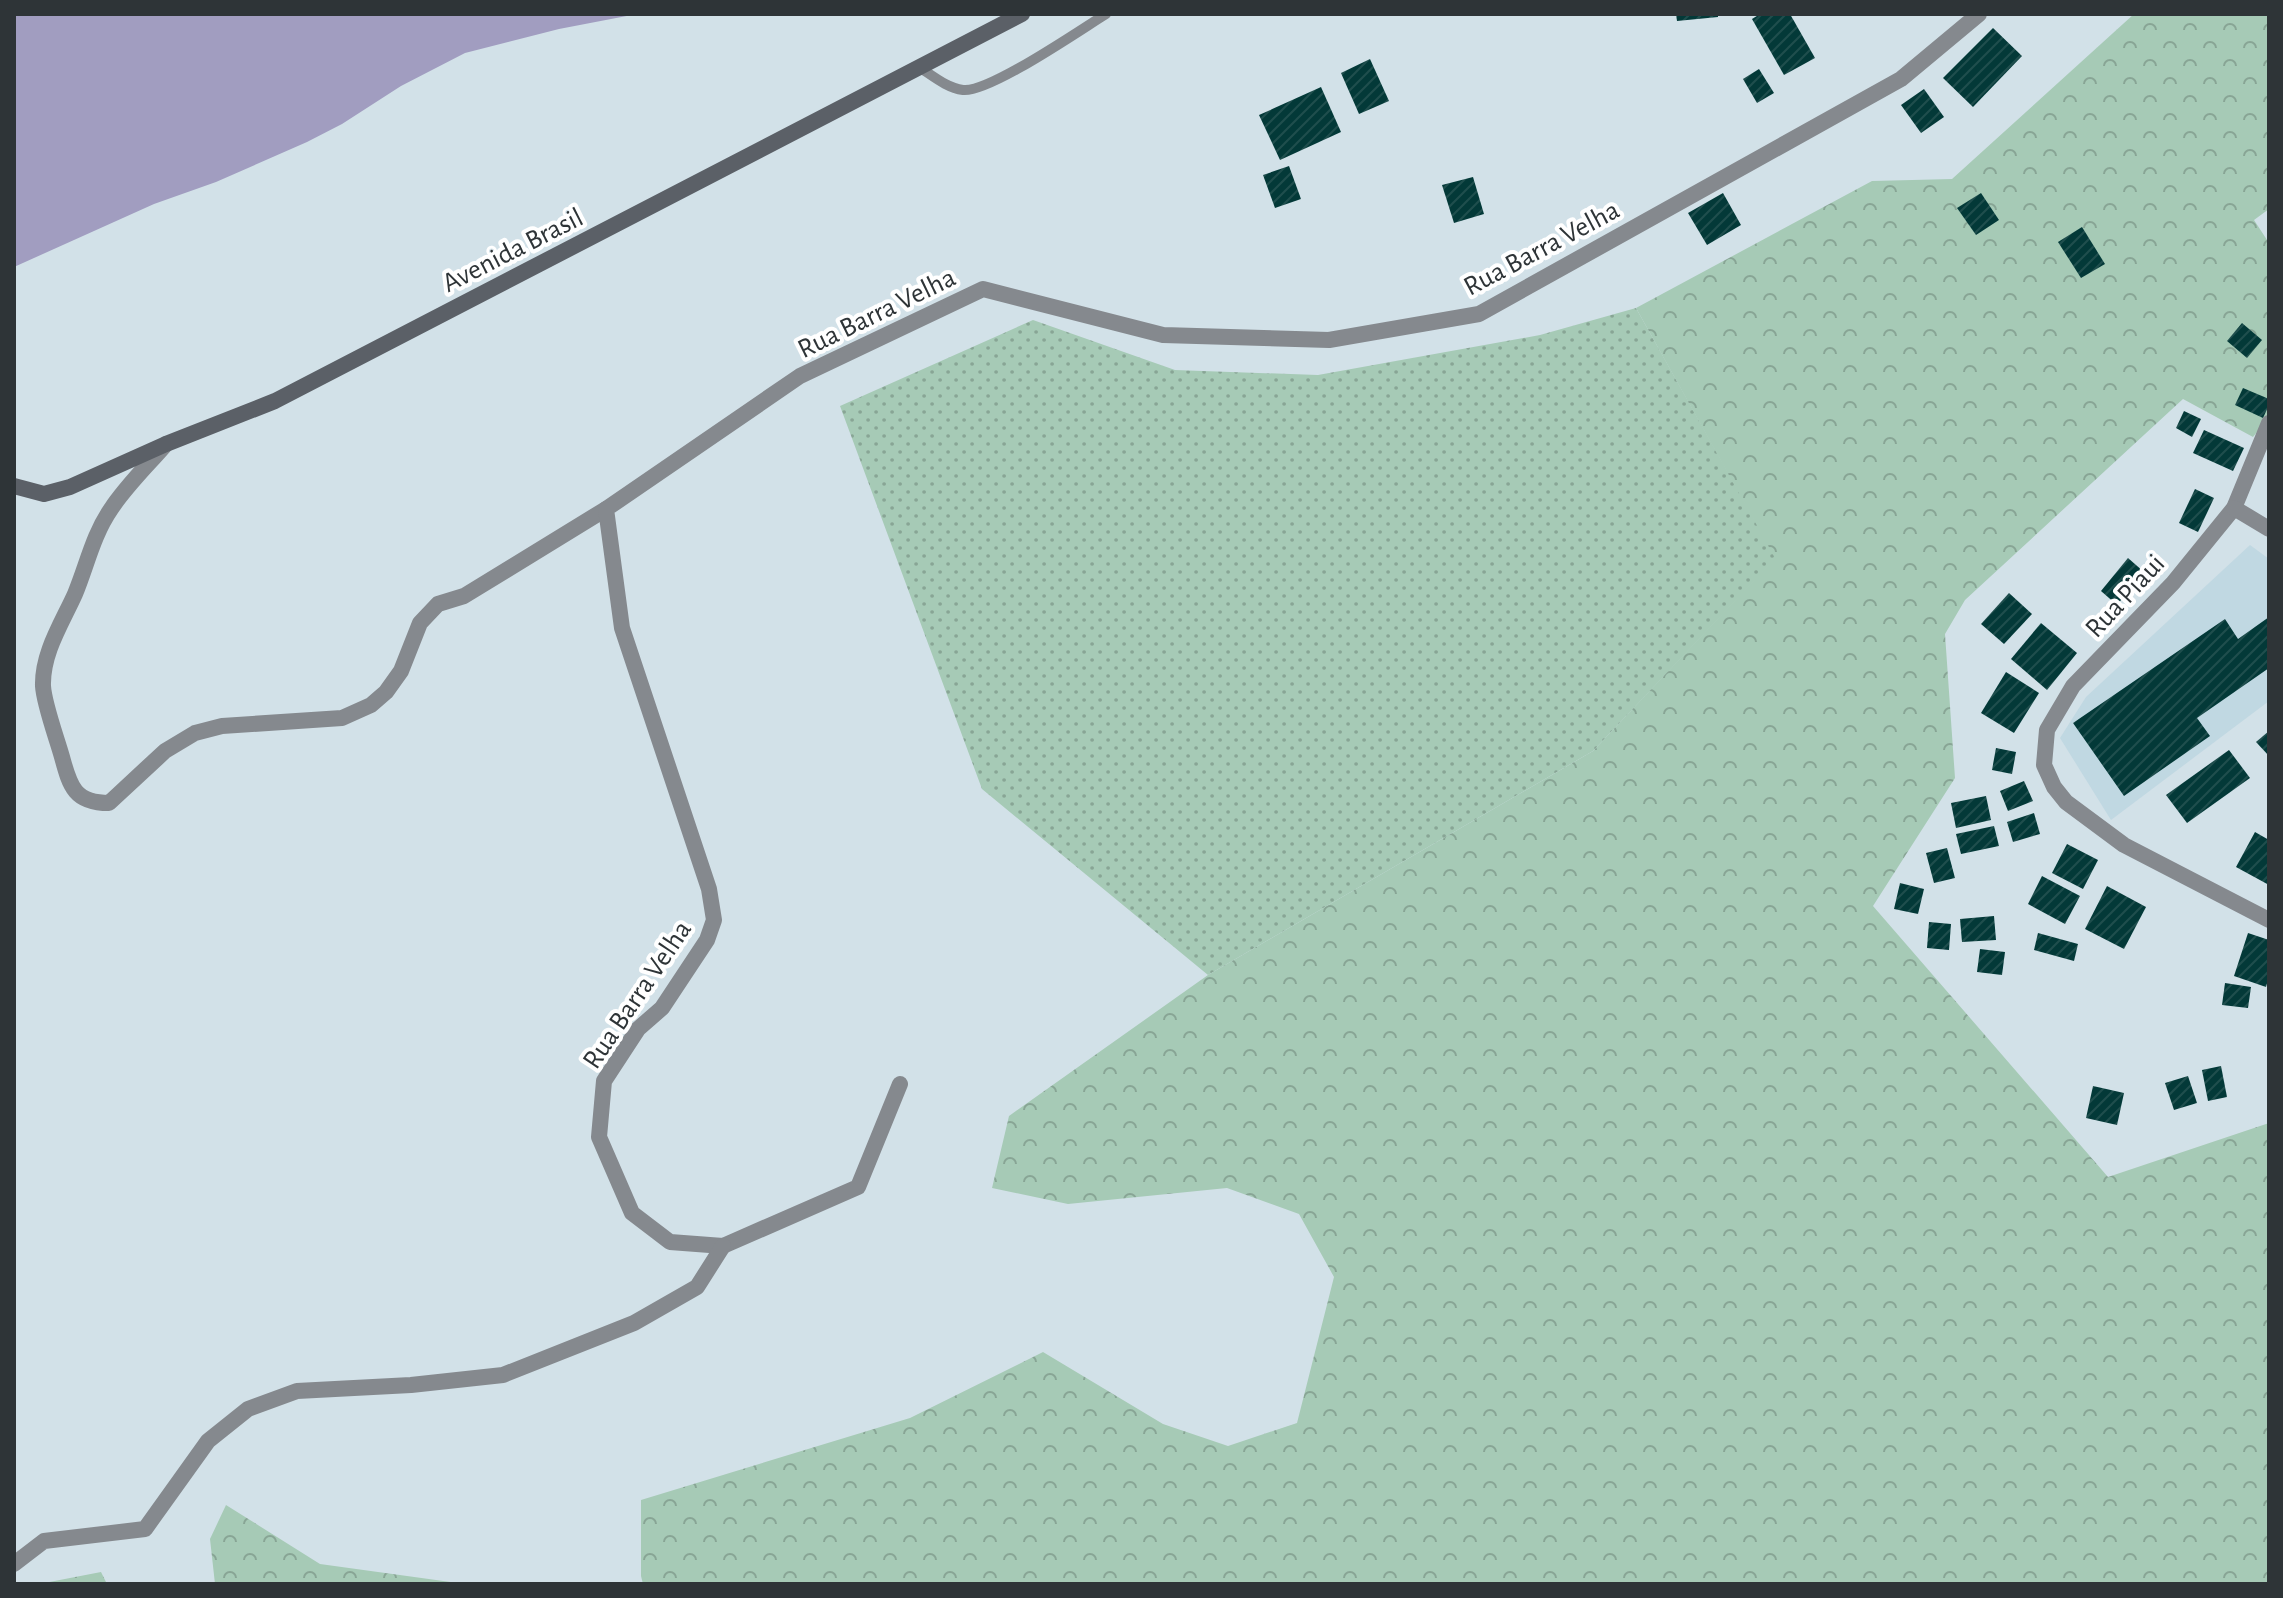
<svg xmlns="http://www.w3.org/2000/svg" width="2283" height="1598" viewBox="0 0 2283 1598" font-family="'Alegreya Sans',sans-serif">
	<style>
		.built { fill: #c0d8e2 }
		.green { fill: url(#green-dots) }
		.forest { fill: url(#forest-crowns) }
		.water { fill: #a19dc0 }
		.building { fill: url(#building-hatch) }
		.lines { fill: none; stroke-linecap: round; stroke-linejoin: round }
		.lane { stroke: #85898e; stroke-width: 10 }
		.street { stroke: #85898e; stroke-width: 16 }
		.secondary { stroke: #5b6067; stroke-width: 16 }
		.labels { text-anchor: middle; stroke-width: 8; stroke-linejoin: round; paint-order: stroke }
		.street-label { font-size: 28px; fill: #2e3437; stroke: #fff }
	</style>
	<defs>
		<pattern id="green-dots" width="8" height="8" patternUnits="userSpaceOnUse" patternTransform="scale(2)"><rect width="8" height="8" fill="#a6cab6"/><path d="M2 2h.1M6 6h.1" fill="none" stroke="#88a595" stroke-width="1.8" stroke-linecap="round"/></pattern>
		<pattern id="forest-crowns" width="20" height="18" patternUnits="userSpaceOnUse" patternTransform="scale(2)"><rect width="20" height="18" fill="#a6cab6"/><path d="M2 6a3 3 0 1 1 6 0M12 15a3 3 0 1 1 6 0" fill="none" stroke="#88a595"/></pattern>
		<pattern id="building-hatch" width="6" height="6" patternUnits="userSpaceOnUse" patternTransform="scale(2)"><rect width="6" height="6" fill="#033938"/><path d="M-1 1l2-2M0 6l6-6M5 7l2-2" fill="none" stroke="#1f4e4d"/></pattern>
	</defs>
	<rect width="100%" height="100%" fill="#d2e1e8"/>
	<!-- built -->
	<polygon class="built" points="2250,545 2269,559 2269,701 2111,820 2060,738 2086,697"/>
	<!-- green -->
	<polygon class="green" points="1636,308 1776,558 1593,751 1208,975 982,789 840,406 1033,320 1175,370 1318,375 1540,335"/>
	<!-- forest -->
	<g class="forest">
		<polygon points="2134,14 2269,14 2269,209 2254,220 2269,243 2269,417 2253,437 2183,399 1965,600 1945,634 1955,778 1873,906 2108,1177 2269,1123 2269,1584 643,1584 641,1576 641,1500 910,1418 1043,1352 1163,1424 1228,1446 1297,1423 1334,1277 1299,1214 1227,1188 1068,1204 992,1188 1009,1116 1208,975 1593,751 1775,558 1636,308 1872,181 1952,179"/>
		<polygon points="226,1505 320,1564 465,1584 215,1584 210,1539"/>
		<polygon points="101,1572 107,1584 39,1584"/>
	</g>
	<!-- water -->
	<polygon class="water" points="14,14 637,14 559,29 465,53 401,86 342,124 307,142 216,182 154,204 14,267"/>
	<!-- building -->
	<g class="building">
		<polygon points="1676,14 1718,14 1718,17 1677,21"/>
		<polygon points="1760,14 1790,14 1815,58 1784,75 1752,19"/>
		<polygon points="1993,28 2022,56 1973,107 1943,78"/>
		<polygon points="1370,59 1389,101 1359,114 1341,73"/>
		<polygon points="1759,69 1774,93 1757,103 1743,79"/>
		<polygon points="1321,87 1341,132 1280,160 1259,115"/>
		<polygon points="1924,89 1944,117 1921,133 1901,105"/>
		<polygon points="1289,166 1301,199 1275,208 1263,175"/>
		<polygon points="1473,177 1484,214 1454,223 1442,185"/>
		<polygon points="1723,193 1741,225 1707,245 1688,213"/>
		<polygon points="1981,193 1999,220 1976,235 1957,208"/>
		<polygon points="2082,227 2105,264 2081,278 2058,242"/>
		<polygon points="2242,323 2262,340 2247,358 2227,341"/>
		<polygon points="2243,388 2269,399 2269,405 2263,418 2235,405"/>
		<polygon points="2184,411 2201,419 2192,437 2176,428"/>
		<polygon points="2204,430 2244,448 2233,471 2193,453"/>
		<polygon points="2195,489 2214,498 2198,532 2179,523"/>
		<polygon points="2128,558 2144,572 2117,605 2101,591"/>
		<polygon points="2009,593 2032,614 2004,644 1981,624"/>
		<polygon points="2269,617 2269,668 2197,718 2210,736 2124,796 2073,723 2225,619 2238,639"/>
		<polygon points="2041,623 2077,653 2047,690 2011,659"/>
		<polygon points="2006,672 2039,693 2014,733 1981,713"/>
		<polygon points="2269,731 2269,756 2256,742"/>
		<polygon points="1996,748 2016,752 2012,774 1992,770"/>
		<polygon points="2229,750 2250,778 2187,823 2166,795"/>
		<polygon points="2024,781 2033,801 2008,811 2000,791"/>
		<polygon points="1986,796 1991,820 1956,828 1951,803"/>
		<polygon points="2034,813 2040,834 2013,842 2007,822"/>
		<polygon points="1994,826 1999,846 1961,854 1956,834"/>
		<polygon points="2255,832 2269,840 2269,885 2236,867"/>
		<polygon points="2067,844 2098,860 2083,889 2052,873"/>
		<polygon points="1947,848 1955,878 1934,883 1926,853"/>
		<polygon points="2042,876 2080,896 2065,924 2028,904"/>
		<polygon points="1900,883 1924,889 1918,914 1894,909"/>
		<polygon points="2107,886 2146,907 2124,949 2085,929"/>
		<polygon points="1994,916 1996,940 1962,942 1960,919"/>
		<polygon points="1929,922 1951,924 1949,950 1927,948"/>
		<polygon points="2038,933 2078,944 2074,961 2034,950"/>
		<polygon points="2248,933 2269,940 2269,977 2266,987 2234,976"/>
		<polygon points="1980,949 2005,952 2002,975 1977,972"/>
		<polygon points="2225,983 2251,987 2248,1008 2222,1005"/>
		<polygon points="2221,1066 2227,1097 2208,1101 2202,1070"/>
		<polygon points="2188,1076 2197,1103 2174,1110 2165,1083"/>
		<polygon points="2093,1086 2124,1093 2117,1125 2086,1118"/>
	</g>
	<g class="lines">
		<!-- lane -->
		<path class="lane" d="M919 67C933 76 947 88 963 90 989 93 1080 30 1106 14"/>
		<!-- street -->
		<g class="street">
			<polyline points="2269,423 2234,508 2173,583 2073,686 2047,730 2044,765 2054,787 2066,802 2124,845 2269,920"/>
			<path d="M166 444C148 465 126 486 111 509 93 535 87 565 75 594 62 623 42 653 43 686 44 704 57 739 62 757 70 787 75 803 109 803L165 751 195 733 222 726 342 718 371 705 386 692 401 671 420 623 438 604 464 596 606 509"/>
			<polyline points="2234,508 2269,529"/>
			<polyline points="900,1084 858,1187 723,1246 670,1242 632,1213 599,1137 604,1081 638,1029 662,1008 707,940 714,920 709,889 622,628 606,509 800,376 983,289 1163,335 1329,340 1479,314 1901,79 1979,14"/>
			<polyline points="14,1564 44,1541 145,1529 208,1441 248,1409 297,1391 411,1385 503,1375 634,1323 697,1287 723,1246"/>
		</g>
		<!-- secondary -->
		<polyline class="secondary" points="14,486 44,494 70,487 166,444 275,401 1022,14"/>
	</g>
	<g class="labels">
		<!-- street labels -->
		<g class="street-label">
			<text transform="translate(1541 247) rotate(-28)" y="10">Rua Barra Velha</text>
			<text transform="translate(512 249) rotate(-27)" y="10">Avenida Brasil</text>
			<text transform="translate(876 312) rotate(-26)" y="10">Rua Barra Velha</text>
			<text transform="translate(2124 595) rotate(-47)" y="10">Rua Piaui</text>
			<text transform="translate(636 994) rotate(-56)" y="10">Rua Barra Velha</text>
		</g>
	</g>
	<!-- border -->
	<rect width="2283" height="1598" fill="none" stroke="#2e3437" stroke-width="32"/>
</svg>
